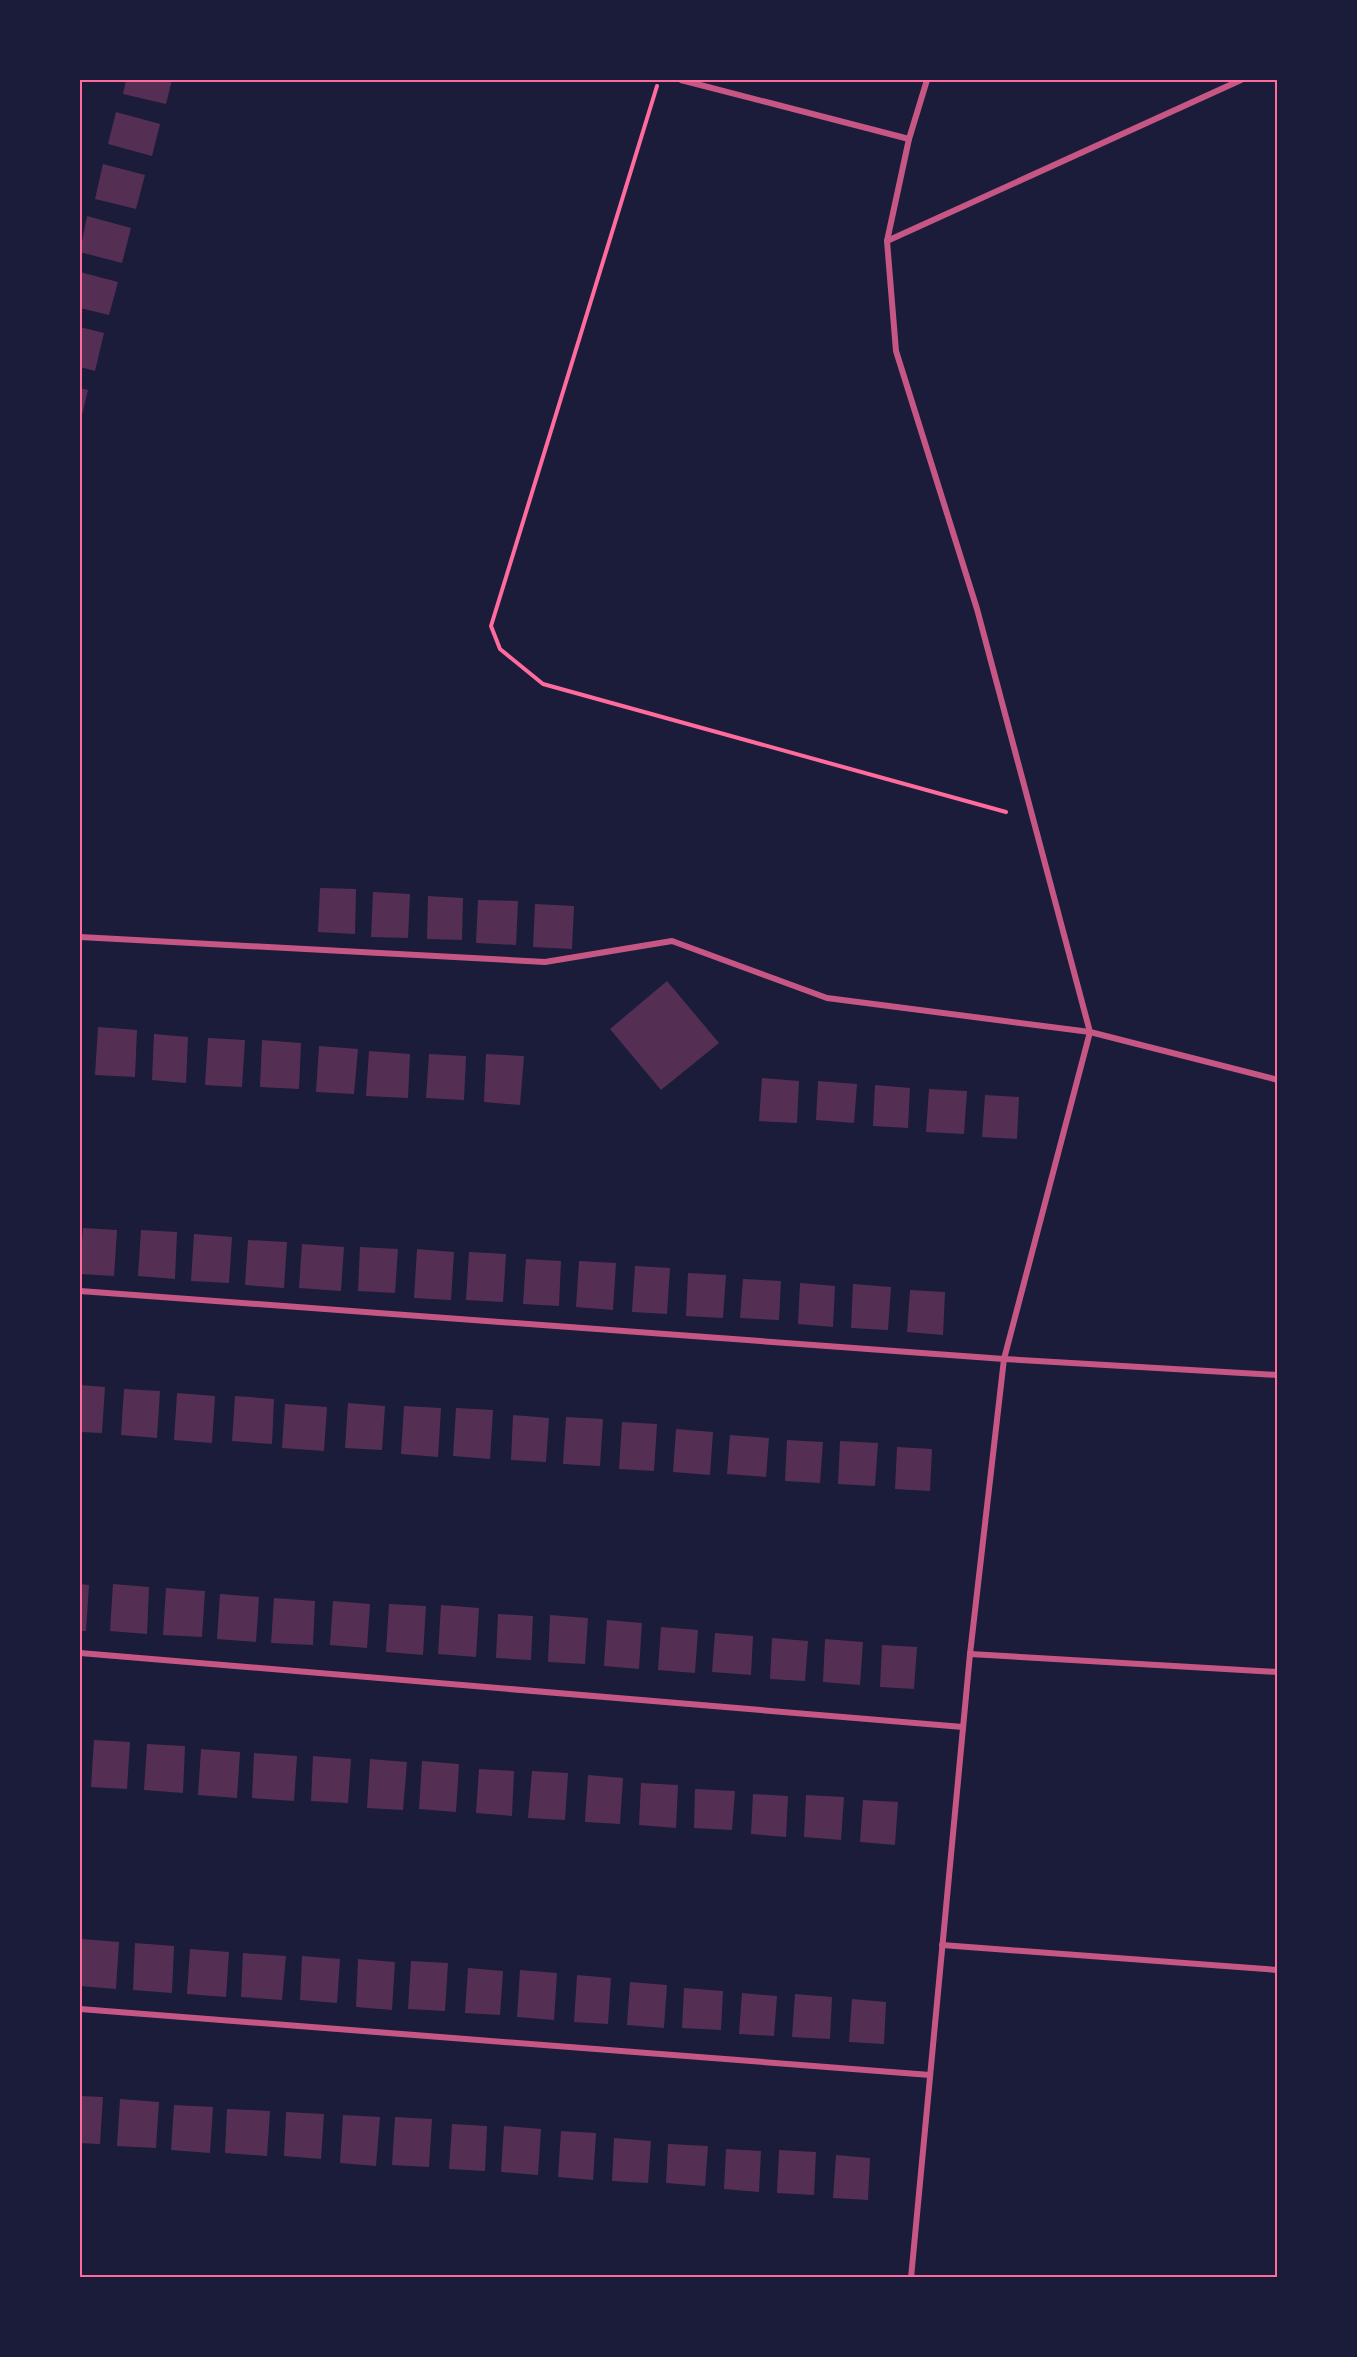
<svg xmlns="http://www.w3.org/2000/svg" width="1357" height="2357" viewBox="0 0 1357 2357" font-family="Mulish,sans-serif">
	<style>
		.building { fill: #542f53 }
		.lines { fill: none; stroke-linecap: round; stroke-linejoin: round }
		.path { stroke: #ff6b9d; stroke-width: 4 }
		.minor { stroke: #c65784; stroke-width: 6 }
		.neatline { fill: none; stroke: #ff6b9d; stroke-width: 2 }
	</style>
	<rect width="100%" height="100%" fill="#1b1b3a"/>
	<!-- building -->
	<g class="building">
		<polygon points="126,80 172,80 166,104 123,94"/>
		<polygon points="116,112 160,124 152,156 108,144"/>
		<polygon points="103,164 145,175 136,209 95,199"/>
		<polygon points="87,216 131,228 122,263 80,252"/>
		<polygon points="80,272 118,282 109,315 80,308"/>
		<polygon points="80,327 104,333 95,371 80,367"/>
		<polygon points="80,388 88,390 80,423"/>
		<polygon points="320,888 356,889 355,934 318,932"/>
		<polygon points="373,892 410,894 408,938 371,937"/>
		<polygon points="428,896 463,898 462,940 427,939"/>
		<polygon points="478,900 518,901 516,945 476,943"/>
		<polygon points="535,904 574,906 572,949 533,947"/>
		<polygon points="667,981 719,1043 661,1090 610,1029"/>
		<polygon points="98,1027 137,1030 135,1077 95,1075"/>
		<polygon points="154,1034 188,1037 186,1083 152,1080"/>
		<polygon points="208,1038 245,1040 242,1087 205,1085"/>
		<polygon points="262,1040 301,1043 299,1089 260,1087"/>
		<polygon points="319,1046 358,1049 354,1094 316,1092"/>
		<polygon points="369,1051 410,1054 408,1098 366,1096"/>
		<polygon points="429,1054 466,1056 464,1100 426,1098"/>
		<polygon points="486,1054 524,1056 520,1105 484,1102"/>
		<polygon points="762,1078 799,1081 797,1123 759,1121"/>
		<polygon points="818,1081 857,1084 854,1123 816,1120"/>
		<polygon points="875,1085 910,1088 908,1128 873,1126"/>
		<polygon points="929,1089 967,1091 964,1134 926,1132"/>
		<polygon points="985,1095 1019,1097 1017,1139 982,1137"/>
		<polygon points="83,1228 117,1230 114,1276 80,1274"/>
		<polygon points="141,1230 177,1232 175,1279 138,1276"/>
		<polygon points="194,1234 232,1237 229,1283 191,1281"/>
		<polygon points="248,1240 287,1242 284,1288 245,1285"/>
		<polygon points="302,1244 344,1247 341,1291 299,1288"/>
		<polygon points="360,1247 398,1249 395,1293 358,1291"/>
		<polygon points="417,1249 454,1252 451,1300 414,1298"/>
		<polygon points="469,1252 506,1254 503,1302 466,1300"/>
		<polygon points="526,1259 561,1261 559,1306 523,1304"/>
		<polygon points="579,1261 616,1263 613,1310 576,1307"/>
		<polygon points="635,1266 670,1268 667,1314 632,1312"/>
		<polygon points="688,1273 726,1275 723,1318 686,1316"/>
		<polygon points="743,1279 781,1281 779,1320 740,1318"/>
		<polygon points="800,1283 835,1286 833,1327 798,1324"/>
		<polygon points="853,1284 891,1287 888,1330 851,1328"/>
		<polygon points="910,1290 945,1292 943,1335 907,1332"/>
		<polygon points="80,1385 105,1387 102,1433 80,1432"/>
		<polygon points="124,1389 160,1391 157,1438 121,1435"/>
		<polygon points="177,1393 215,1396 212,1443 174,1440"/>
		<polygon points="235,1396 274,1399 272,1444 232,1441"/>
		<polygon points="348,1403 385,1406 382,1450 345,1448"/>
		<polygon points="285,1404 327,1407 324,1451 282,1448"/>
		<polygon points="404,1406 441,1408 438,1457 401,1454"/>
		<polygon points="456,1408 493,1410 490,1459 453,1456"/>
		<polygon points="513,1415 549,1418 546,1462 511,1460"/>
		<polygon points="566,1417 603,1419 600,1466 563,1464"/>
		<polygon points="622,1422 657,1424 654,1471 619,1469"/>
		<polygon points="676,1429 713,1432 710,1475 673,1472"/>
		<polygon points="730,1435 769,1438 766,1477 727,1474"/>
		<polygon points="787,1440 823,1442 820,1483 785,1481"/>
		<polygon points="840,1441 878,1443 875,1486 838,1484"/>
		<polygon points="897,1447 932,1449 930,1491 895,1489"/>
		<polygon points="80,1584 89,1585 86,1631 80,1631"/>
		<polygon points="113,1584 149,1587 147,1634 110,1631"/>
		<polygon points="166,1588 205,1591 202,1637 163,1635"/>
		<polygon points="220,1594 259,1597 256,1642 217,1639"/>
		<polygon points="274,1598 315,1601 313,1645 271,1643"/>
		<polygon points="333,1601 370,1604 367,1648 330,1645"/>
		<polygon points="389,1604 426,1606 423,1655 386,1652"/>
		<polygon points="441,1605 479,1608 476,1657 438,1654"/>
		<polygon points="498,1614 533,1616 531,1660 496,1658"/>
		<polygon points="550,1615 588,1618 585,1664 548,1662"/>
		<polygon points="607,1620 642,1623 639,1669 604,1666"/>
		<polygon points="661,1627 698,1630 695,1673 658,1670"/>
		<polygon points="715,1633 753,1636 751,1675 712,1672"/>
		<polygon points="772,1638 808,1641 805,1681 770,1679"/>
		<polygon points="825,1639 863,1642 860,1685 823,1682"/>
		<polygon points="882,1645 917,1647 914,1689 880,1687"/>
		<polygon points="94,1740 130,1742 127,1789 91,1787"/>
		<polygon points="147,1744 185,1746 183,1793 144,1790"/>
		<polygon points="201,1749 240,1752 237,1798 198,1795"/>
		<polygon points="254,1753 297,1756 294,1801 252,1798"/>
		<polygon points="313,1756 351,1759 348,1803 311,1801"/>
		<polygon points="370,1759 407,1762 403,1810 367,1808"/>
		<polygon points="422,1761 459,1764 456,1812 419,1809"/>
		<polygon points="479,1769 514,1771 512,1816 476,1813"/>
		<polygon points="532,1771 568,1773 565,1820 528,1818"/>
		<polygon points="588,1775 623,1778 620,1824 585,1822"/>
		<polygon points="641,1783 678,1785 676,1828 639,1825"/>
		<polygon points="695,1789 735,1791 732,1830 694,1828"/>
		<polygon points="753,1794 788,1796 786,1837 751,1834"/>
		<polygon points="806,1795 844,1797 841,1840 804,1837"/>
		<polygon points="863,1800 898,1802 895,1845 860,1842"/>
		<polygon points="82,1939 119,1942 116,1989 80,1986"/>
		<polygon points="135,1943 174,1946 172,1993 133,1990"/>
		<polygon points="190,1949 229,1952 226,1997 187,1994"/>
		<polygon points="243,1953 286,1956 282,2000 241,1997"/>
		<polygon points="302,1956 340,1959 337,2003 300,2000"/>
		<polygon points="358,1959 395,1962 392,2010 356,2007"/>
		<polygon points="411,1961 448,1963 445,2011 408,2009"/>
		<polygon points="468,1968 503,1971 500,2015 465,2013"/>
		<polygon points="520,1970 557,1973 554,2020 517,2017"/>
		<polygon points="577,1975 611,1978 608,2024 574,2022"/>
		<polygon points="630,1982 667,1985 664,2028 627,2025"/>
		<polygon points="684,1988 723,1991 721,2030 682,2028"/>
		<polygon points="742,1993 777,1996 774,2036 739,2034"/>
		<polygon points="795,1994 832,1997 830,2039 792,2037"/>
		<polygon points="852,1999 886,2002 884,2044 849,2042"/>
		<polygon points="80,2096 103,2097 100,2144 80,2143"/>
		<polygon points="120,2099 159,2102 156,2148 117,2146"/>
		<polygon points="174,2105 213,2107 210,2153 171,2150"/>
		<polygon points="227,2109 270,2111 267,2156 225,2153"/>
		<polygon points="286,2112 324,2114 321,2159 284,2156"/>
		<polygon points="343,2115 380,2117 376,2166 340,2163"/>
		<polygon points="395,2117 432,2119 429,2167 392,2165"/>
		<polygon points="452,2124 487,2126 485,2171 449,2169"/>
		<polygon points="504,2126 541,2129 538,2175 501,2172"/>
		<polygon points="561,2131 596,2133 593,2180 558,2177"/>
		<polygon points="614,2138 651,2141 648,2183 612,2181"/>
		<polygon points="668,2144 708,2146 705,2186 666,2183"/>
		<polygon points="726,2149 761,2151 759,2192 724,2189"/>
		<polygon points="779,2150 816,2152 814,2195 777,2193"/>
		<polygon points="836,2155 870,2158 868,2200 833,2198"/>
	</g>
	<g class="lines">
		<!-- path -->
		<polyline class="path" points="657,86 491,626 500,649 543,684 1006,812"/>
		<!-- minor -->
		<g class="minor">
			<polyline points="681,80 909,139"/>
			<polyline points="887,241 1241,80"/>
			<polyline points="80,937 545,962 672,941 827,998 1090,1032 1278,1080"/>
			<polyline points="80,1291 1004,1359 1278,1375"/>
			<polyline points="80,1653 963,1727"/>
			<polyline points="970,1654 1278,1672"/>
			<polyline points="942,1945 1278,1970"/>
			<polyline points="80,2009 930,2075"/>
			<polyline points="911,2278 970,1654 1004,1359 1090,1032 977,609 896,351 887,241 909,139 927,80"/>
		</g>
	</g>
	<!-- border -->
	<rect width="1357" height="2357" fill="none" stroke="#1b1b3a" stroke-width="162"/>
	<rect x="81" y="81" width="1195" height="2195" class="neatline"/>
</svg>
